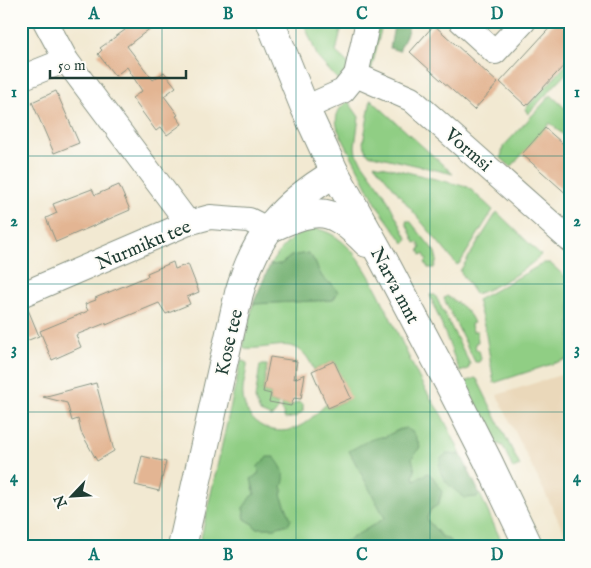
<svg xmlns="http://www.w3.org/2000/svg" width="591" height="568" viewBox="0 0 591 568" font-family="'IM FELL English',serif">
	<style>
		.built { fill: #ead8ba }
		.green { fill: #90ce84; stroke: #58865c; fill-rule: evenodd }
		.forest { fill: #74b172; stroke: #4a7753 }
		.building { fill: #e3b593 }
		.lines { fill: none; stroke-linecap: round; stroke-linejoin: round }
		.minor-casing { stroke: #889383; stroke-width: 26 }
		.major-casing { stroke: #889383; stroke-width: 30 }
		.minor { stroke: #fff; stroke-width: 24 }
		.major { stroke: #fff; stroke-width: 28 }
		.grid { fill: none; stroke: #0f766e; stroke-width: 1; stroke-opacity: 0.55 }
		.labels { text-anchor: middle; stroke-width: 4; stroke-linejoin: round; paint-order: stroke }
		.street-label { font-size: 19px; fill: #1f3d34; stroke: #fdfcf7 }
		.neatline { fill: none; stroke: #0f766e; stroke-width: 2 }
		.grid-label { font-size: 16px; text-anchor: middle; font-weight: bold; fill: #0f766e }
	</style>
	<rect width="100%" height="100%" fill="#fdfcf7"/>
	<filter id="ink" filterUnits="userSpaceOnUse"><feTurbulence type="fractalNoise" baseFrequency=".02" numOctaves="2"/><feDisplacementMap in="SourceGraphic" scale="10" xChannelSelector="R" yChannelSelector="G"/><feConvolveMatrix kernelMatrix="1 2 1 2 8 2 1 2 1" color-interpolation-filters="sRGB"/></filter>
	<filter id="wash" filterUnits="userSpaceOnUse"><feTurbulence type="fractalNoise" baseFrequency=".0096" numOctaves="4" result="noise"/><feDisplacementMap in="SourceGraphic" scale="20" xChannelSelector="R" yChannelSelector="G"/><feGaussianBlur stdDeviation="1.12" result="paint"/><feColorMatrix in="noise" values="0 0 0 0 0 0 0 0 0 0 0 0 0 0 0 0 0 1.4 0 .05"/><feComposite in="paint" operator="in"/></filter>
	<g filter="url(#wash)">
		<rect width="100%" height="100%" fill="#f2e9d2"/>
		<!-- built -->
		<polygon class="built" points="570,372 570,544 497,395"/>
		<!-- green -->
		<g class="green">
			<polygon points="303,21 343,21 336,52 349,64 345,74 338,80 318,58"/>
			<polygon points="376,21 383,21 371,71 368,68"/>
			<polygon points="570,61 570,69 528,114 525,109"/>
			<polygon points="551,95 570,113 570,141 550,123 511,167 501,158 503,147"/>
			<polygon points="371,99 377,105 453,174 368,154 363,143"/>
			<path d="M348 101 359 117 355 146 356 154 384 193 408 240 404 243 379 209 338 130C334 117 337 109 348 101Z"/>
			<polygon points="374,164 468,187 493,210 460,263 457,265"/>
			<path d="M497 212 541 255C528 269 494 289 475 294L460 271Z"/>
			<polygon points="406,221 410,221 435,252 437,260 434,268 428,268 425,262 427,260 424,254 421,255 419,249 421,248 418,242 415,243 406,223"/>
			<path d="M307 228C351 227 375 286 391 319 400 338 409 358 419 378 425 390 433 402 441 414 448 427 455 441 461 455L456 454 477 497 479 492 504 547H454L451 541 441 536 428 521 427 518 431 509C438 506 440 502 441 495L422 475 415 480 413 477 412 458 420 447 414 433 400 429 385 437H380L350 451 385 518 337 547H199L241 360 247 363V366C246 375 242 387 243 396 245 425 276 439 300 426 310 421 318 411 327 404L329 408 350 398 334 361 314 370C298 331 275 351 243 348L253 304 333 300 338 292 332 284C318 281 319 262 308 253L291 256 281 264 270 265C279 250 292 236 307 228ZM276 460 284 474 281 495 291 519 289 523 274 528H256L252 523 245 519 243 508 255 494 252 485 257 474Z"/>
			<polygon points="544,263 550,263 570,281 570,358 494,383 485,329 477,300"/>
			<polygon points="430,295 435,295 470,364 468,369 460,372"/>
			<path d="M447 296C459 304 469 310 474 323L471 324 472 331H477L478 342 475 343 476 350H479L481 359 479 362H475L445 301 444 298Z"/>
			<polygon points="260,365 267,365 263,392 271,394 269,402 279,404 277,411 272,417 260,412 255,399"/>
			<polygon points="475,378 477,379 520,466 513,469 503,446 493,442 465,382"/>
			<polygon points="298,402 303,404 303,411 296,417 285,419 282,411 282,404 291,406"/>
		</g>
		<!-- forest -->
		<g class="forest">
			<polygon points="395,21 410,21 407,33 399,51 390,48"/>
			<path d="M308 253C319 262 318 281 332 284L338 292 333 300 253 304 270 265 281 264 291 256Z"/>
			<path d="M406 428 414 433 420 447 412 458 415 471 413 477 415 480 428 473 433 477 442 492 438 505 431 509 427 518 428 521 441 536 451 541 454 547H337L385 518 349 451C359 446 373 436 385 437 391 433 398 430 406 428Z"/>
			<path d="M447 454 461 455 479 492 477 497 465 498C451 487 435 477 441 458Z"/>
			<path d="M267 457H274C281 465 288 476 282 486L283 490 281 495 291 519 289 524 274 528H256L252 523 245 519 243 508 251 496 255 494 251 479 259 473 258 466Z"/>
		</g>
		<g id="blocks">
			<!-- building -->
			<g class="building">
				<polygon points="118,21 160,21 127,46 153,80 164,72 176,87 164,96 178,115 176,116 182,124 167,135 161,127 156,131 132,98 142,91 127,67 115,76 98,54 102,50 100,48 125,30"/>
				<polygon points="556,21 558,21 570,32 570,59 526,106 500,82"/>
				<polygon points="434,25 498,83 474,110 410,52"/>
				<polygon points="56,91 79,143 54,153 32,102"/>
				<polygon points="545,128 570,150 570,197 522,154"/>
				<polygon points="119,185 130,210 56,242 46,218 57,213 53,204 92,189 95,195"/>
				<polygon points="173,262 175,269 188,264 199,292 187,297 190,304 166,314 159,303 106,325 106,323 76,335 81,347 52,360 40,331 88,311 85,304 96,300 95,298 148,276 147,273"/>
				<polygon points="27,307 39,336 21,343 21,308"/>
				<polygon points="270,357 297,361 294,379 305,374 301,399 294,398 291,406 269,402 271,394 263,392"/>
				<polygon points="334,361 351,398 328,408 312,371"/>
				<polygon points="96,383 114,451 97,461 81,432 78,419 72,421 67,403 43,397"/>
				<polygon points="142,456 166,462 159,491 135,485"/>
			</g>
		</g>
	</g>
	<g filter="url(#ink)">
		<use href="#blocks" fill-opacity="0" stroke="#889383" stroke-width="1"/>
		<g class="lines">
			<defs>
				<g id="minor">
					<polyline points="45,21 66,60 188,223"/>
					<polyline points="461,21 495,52 524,21"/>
					<polyline points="356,75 411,99 570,240"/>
					<polyline points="21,78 66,60"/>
					<polyline points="305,108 343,91 356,75 368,21"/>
					<polyline points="21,295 188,223 210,217 249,220 267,229"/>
				</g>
				<g id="major">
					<polyline points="270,21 305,108 335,173 383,259 449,384 488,461 529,547"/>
					<path d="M273 227C320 206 331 207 367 243"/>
					<path d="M182 547 239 293C256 234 283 204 335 173"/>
				</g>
			</defs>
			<!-- minor casing -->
			<use href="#minor" class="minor-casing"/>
			<!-- major casing -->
			<use href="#major" class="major-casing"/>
			<!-- minor -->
			<use href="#minor" class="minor"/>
			<!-- major -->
			<use href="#major" class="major"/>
		</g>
	</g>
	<!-- grid -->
	<path class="grid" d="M162 21V547M296 21V547M430 21V547M21 156H570M21 284H570M21 412H570"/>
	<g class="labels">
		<!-- street labels -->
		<g class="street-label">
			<text transform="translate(469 149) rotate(41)" y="7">Vormsi</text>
			<text transform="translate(143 244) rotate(-23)" y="7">Nurmiku tee</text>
			<text transform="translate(396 285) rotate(62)" y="7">Narva mnt</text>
			<text transform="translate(228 342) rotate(-77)" y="7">Kose tee</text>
		</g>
	</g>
	<!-- margin -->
	<rect width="591" height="568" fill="none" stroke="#fdfcf7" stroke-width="55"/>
	<!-- north arrow -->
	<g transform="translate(72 496) rotate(245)" stroke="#fdfcf7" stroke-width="4" paint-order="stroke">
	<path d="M0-4L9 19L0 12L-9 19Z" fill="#1f3d34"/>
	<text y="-8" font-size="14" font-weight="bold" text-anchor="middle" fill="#1f3d34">N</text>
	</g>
	<!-- scale -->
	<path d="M50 70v8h136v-8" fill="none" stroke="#1f3d34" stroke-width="2.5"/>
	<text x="58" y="70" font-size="15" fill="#1f3d34" stroke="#fdfcf7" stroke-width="4" paint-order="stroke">50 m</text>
	<rect x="28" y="28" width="536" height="512" class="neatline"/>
	<g class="grid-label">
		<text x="94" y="19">A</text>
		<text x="228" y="19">B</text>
		<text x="362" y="19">C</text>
		<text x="497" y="19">D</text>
		<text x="14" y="97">1</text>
		<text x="577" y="97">1</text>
		<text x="14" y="226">2</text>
		<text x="577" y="226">2</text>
		<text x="14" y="354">3</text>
		<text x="577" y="354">3</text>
		<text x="14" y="482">4</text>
		<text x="577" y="482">4</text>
		<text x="94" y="560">A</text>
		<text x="228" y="560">B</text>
		<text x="362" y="560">C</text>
		<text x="497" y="560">D</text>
	</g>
</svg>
